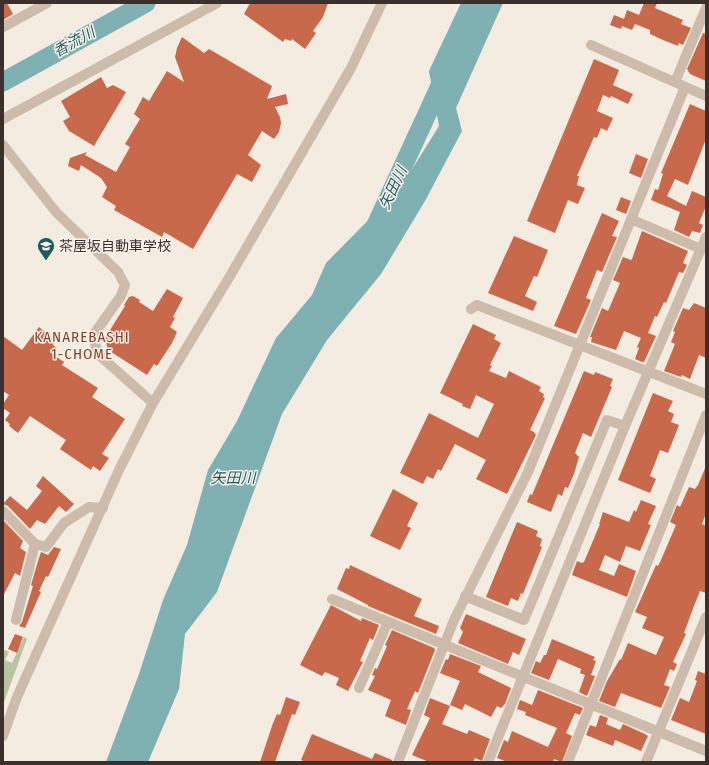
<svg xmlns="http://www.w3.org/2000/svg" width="709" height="765" viewBox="0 0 709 765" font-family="'Fira Sans Condensed','Noto Sans JP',sans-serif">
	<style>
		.green { fill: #b8c4a0 }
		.water { fill: #7fb0b2 }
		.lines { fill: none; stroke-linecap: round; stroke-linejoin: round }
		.river { stroke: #7fb0b2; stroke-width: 19 }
		.building { fill: #c8694b }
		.minor { stroke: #cdbbac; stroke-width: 10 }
		.tertiary { stroke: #cdbbac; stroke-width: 10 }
		.labels { text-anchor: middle; stroke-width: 3; stroke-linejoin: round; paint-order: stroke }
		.poi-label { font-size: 14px; fill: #3b302b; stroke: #fbf5ee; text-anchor: start }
		.water-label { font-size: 15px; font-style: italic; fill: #1f5a5e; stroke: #fbf5ee }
		.neighbourhood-label { font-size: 15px; letter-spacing: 1px; fill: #8c3b22; stroke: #fbf5ee }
	</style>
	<rect width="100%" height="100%" fill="#f4ebe1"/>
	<!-- green -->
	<polygon class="green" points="24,637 27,639 3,705 3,652 5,650 9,652 5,660 12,663"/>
	<!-- water -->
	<polygon class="water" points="461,3 503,3 456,108 462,131 425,201 381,274 327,340 282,414 217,592 185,634 179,689 148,762 106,762 139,674 163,600 187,545 208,470 237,421 276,338 312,295 326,263 401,187 439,126 429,71"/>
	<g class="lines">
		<!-- river -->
		<g class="river">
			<polyline points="3,82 146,3"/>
			<polyline points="376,225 445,75"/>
		</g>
	</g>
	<!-- building -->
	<g class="building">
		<polygon points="3,3 7,3 13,14 3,20"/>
		<polygon points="250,3 328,3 323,17 313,31 316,33 305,49 292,39 291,41 285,39 283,42 244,14"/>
		<polygon points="644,3 657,3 655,8 683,20 681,24 691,28 683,45 679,43 678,46 663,40 650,34 650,30 635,24 632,30 622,26 621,29 610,25 614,15 624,19 627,10 639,15"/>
		<polygon points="703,33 706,34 706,81 690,74 687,69"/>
		<polygon points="182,37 204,53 209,49 272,86 267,99 286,94 288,104 275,107 280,117 281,123 279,132 274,139 262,131 248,155 261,165 252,182 237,174 193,249 164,232 162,237 114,210 116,206 102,197 107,187 101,178 81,165 79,171 68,166 70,158 87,152 85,155 116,172 130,147 125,144 140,119 134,114 143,97 149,101 167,71 184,82 175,57 177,48"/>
		<polygon points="594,59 619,70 613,85 633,94 628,104 611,96 610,98 603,95 597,111 613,118 607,131 601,128 597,138 594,137 577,176 579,176 577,185 585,188 578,204 568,200 555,233 527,221"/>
		<polygon points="101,77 107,88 113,85 126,92 94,146 69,131 63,121 70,117 61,101"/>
		<polygon points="690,104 706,111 706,139 688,185 675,179 667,196 686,206 692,191 706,197 706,206 699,223 703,225 700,233 692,231 689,237 674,230 680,212 651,200 655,189 658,190 663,174 661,173"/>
		<polygon points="636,154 648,159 641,178 629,173"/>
		<polygon points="621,197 631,201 626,214 616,210"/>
		<polygon points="602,213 619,221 612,236 617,237 602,272 597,270 586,298 591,300 576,334 554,326"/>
		<polygon points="642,231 688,251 683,263 687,265 683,273 679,272 666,303 664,302 657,317 655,316 648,333 656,336 644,362 642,362 635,359 639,348 637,347 641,338 624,331 616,350 591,342 592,337 590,337 602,308 608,311 620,283 613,280 623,257 631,260 632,259"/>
		<polygon points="514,236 548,250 537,277 534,276 525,296 537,302 533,311 488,293"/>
		<polygon points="167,289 183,298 173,317 175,318 170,327 177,332 172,343 157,366 154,364 147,375 108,350 105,338 125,306 124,305 129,297 133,296 140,300 139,302 153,311"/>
		<polygon points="694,303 706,308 706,358 699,355 690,379 682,375 681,377 664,371 675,344 671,342 675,332 673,331 683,308 689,310"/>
		<polygon points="473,324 496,335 494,339 501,343 490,365 492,366 489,371 506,378 509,371 541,387 539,391 544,394 543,397 545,398 530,430 534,432 536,435 507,494 476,479 486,460 455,444 441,471 438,469 433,479 427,476 423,484 400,473 429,413 478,438 494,404 476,395 470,409 462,406 463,404 440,393"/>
		<polygon points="39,327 55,341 53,345 57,348 52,354 64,362 62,365 98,388 92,397 125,419 102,454 109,458 100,471 93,466 91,470 60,449 66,440 30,416 18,433 9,426 10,424 5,420 10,413 3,408 3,404 9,395 3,391 3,336 22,350"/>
		<polygon points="584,371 594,375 595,372 613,379 610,386 612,387 591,437 583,433 575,453 579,457 574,474 568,488 565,487 562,496 558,494 551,512 527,502 530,494 532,495"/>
		<polygon points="653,393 673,401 668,411 674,414 671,422 679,425 668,453 660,450 650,476 656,479 650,493 618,480"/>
		<polygon points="706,466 706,513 702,524 706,526 706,593 700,591 694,606 684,633 686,634 673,662 677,664 674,671 670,669 664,685 670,687 661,708 621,693 615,707 599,701 607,681 620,659 621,660 628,643 656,655 664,637 642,628 647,617 635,612 656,565 658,566 661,560 676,525 670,522 677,505 680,507 689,487 695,489 698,485"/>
		<polygon points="43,476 74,504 66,512 59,506 45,524 37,520 30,529 8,506 3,504 10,496 27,510 42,491 36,486"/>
		<polygon points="393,489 418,503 407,526 411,528 400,550 370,536"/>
		<polygon points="641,500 656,506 648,524 651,525 640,551 626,546 620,562 605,555 599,570 614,576 619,564 636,571 627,597 572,575 577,561 582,563 584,562 600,524 599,524 603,512 629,522 634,510 636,512"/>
		<polygon points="3,520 23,541 20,548 26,552 20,576 15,573 3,596"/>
		<polygon points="517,522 538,531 536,536 542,539 540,546 542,547 523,594 521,593 518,601 511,598 508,606 486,597"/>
		<polygon points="54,547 61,549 48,577 46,576 39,591 41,592 25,628 19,626 22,622 33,586 31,585 38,561 41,552 48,555"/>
		<polygon points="350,565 422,599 414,616 439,626 436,634 368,606 368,605 337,589 346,568 349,569"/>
		<polygon points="331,605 361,621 362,618 379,625 373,640 370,638 360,661 363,662 348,691 336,685 339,678 325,672 322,676 300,665"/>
		<polygon points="466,614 526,639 519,655 513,652 508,664 458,643 463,632 460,628"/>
		<polygon points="392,630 434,648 435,650 418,693 415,691 407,709 411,710 406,725 385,716 391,700 368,690 375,676 372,675 375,668 377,669 387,646 385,645"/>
		<polygon points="15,634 23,637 17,653 8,649"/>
		<polygon points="552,639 595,657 593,660 596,661 591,675 595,676 587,696 579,692 585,675 580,673 581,669 558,659 549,680 531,673 536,661 540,663 544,655 546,655"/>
		<polygon points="450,654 481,666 478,672 511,688 505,704 501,708 497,706 491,717 465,704 462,710 450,705 460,681 440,673 446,659 448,660"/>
		<polygon points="698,671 706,674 706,734 671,720 680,698 689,702 697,681 695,680"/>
		<polygon points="538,690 583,708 580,715 575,713 566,733 572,736 562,762 554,759 553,762 507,762 497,758 504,740 508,742 512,731 548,747 557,728 525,715 526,712 517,709 520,700 532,705"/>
		<polygon points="286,697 300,702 295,715 292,714 275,762 260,762 273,723 277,714 280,715"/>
		<polygon points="430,698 450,706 442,724 467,734 469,730 490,739 482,761 475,758 473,762 429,762 412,755 430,718 424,715"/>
		<polygon points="600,715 608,718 606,724 620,730 623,724 645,734 648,736 641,751 615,740 613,746 586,735 590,725 596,727"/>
		<polygon points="312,734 372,759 375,753 392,760 392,762 306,762 301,760"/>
	</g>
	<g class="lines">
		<!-- minor -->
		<g class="minor">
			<polyline points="3,27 47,3"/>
			<polyline points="591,45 706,96"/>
			<polyline points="675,82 706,8"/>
			<polyline points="3,119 217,3"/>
			<polyline points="633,220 701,249"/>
			<polyline points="471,309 477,305 706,394"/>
			<polyline points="3,511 35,544 46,547 64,523 89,507 103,508"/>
			<polyline points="465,596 524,620 607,420 625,426"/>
			<polyline points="332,599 706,751"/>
			<polyline points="16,620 35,544"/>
			<polyline points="359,688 388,622"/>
			<polyline points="3,736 17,697 119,470 153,403 230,276 351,68 382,3"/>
			<polyline points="398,762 454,620 528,472 685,87"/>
			<polyline points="488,762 625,426 706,237"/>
			<polyline points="568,762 706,415"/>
			<polyline points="646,762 706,617"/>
		</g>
		<!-- tertiary -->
		<polyline class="tertiary" points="3,145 56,212 118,272 125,285 121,296 94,334 95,344 99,355 153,403"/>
	</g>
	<!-- icons -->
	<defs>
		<symbol id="university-pin" viewBox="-11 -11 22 30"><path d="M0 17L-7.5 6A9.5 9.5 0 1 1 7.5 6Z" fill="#1f5a5e" stroke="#fbf5ee"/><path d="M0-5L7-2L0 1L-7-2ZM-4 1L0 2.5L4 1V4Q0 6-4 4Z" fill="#fff"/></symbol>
	</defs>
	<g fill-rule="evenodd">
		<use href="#university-pin" x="36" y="236" width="20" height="27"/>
	</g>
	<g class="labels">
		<!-- poi labels -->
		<g class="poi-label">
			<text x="59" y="251">茶屋坂自動車学校</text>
		</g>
		<!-- water labels -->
		<g class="water-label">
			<text transform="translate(74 42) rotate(-29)" y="5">香流川</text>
			<text transform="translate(393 188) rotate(-65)" y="5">矢田川</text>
			<text x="233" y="483">矢田川</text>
		</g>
		<!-- neighbourhood labels -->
		<g class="neighbourhood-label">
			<text x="82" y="342">KANAREBASHI<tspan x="82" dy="17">1-CHOME</tspan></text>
		</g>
	</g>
	<!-- border -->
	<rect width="709" height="765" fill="none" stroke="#3b302b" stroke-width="8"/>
</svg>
